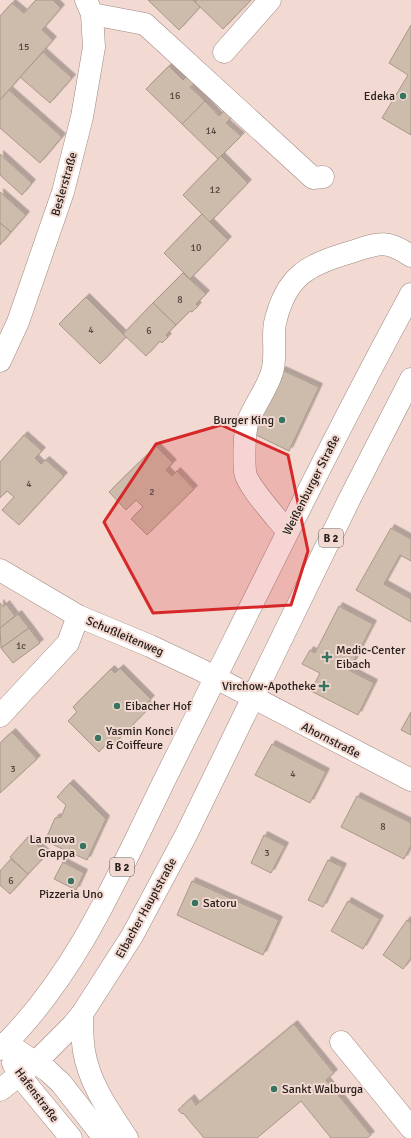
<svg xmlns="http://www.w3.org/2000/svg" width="411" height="1138" viewBox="0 0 411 1138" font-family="Signika,sans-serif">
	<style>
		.building { fill: #cdbbab; stroke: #a99889; filter: url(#shadow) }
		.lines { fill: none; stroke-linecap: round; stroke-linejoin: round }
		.minor-casing { stroke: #9f8981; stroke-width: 23 }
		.major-casing { stroke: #9f8981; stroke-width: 23 }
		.minor { stroke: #fff; stroke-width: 22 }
		.major { stroke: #fff; stroke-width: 22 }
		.marked { fill: #d62828; fill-opacity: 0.2; stroke: #d62828; stroke-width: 3; stroke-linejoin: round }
		.poi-dot { fill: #367460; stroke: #f2d9d1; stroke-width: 1.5 }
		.labels { text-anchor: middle; stroke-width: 4; stroke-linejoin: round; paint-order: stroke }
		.number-label { font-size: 10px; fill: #524740 }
		.shield { fill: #f2d9d1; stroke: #655853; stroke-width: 1 }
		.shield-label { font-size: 11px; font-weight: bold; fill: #29201d }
		.poi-label { font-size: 12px; fill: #29201d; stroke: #f2d9d1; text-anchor: start }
		.street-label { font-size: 12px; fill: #29201d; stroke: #f2d9d1 }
	</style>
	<defs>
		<filter id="shadow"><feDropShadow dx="3.5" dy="-3.5" stdDeviation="0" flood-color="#0004"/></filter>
	</defs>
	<rect width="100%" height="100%" fill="#f2d9d1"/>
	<!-- building -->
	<g class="building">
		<polygon points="36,0 53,0 61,8 42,30 53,40 0,100 0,16 12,3 24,13"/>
		<polygon points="148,0 193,0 200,7 179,30"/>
		<polygon points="197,0 251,0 223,29 195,2"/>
		<polygon points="411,25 411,135 382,118 408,75 389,63"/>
		<polygon points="43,52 72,78 50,103 20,77"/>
		<polygon points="169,66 183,80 189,74 197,81 190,87 205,101 182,124 146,89"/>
		<polygon points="9,90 62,137 40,163 0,128 0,100"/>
		<polygon points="205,101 219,116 226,109 233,116 226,123 241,136 218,159 182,124"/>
		<polygon points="0,154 32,183 22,195 0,175"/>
		<polygon points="221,156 248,183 210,222 183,195"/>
		<polygon points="0,192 26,215 11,232 0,223"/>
		<polygon points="202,214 228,240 190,279 164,253"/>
		<polygon points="0,223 11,232 0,245"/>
		<polygon points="183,273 206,294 196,304 198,306 192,312 190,311 176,325 153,303"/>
		<polygon points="86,297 126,337 100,364 59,324"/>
		<polygon points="153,303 176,325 166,335 168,337 162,343 160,341 146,356 123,334"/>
		<polygon points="282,370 319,387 289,451 252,433"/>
		<polygon points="24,435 42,451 35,458 41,464 46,460 64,476 19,525 2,510 14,497 7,491 0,498 0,462"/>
		<polygon points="156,446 173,463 166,470 172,476 177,471 194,489 147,535 131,519 143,507 136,500 126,510 109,492"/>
		<polygon points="391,528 411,539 411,561 400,555 384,584 411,599 411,622 356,590"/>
		<polygon points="0,603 3,607 6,604 15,616 0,628"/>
		<polygon points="339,606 373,624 349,670 374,683 358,715 311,691 320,673 302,664 310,650 315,653"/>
		<polygon points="18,614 29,628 1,648 0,628"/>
		<polygon points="29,628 40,643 13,663 1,648"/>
		<polygon points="120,668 151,699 146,704 150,707 110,748 106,744 99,752 68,721 77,712 73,707 111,669 115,673"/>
		<polygon points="411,712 411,735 401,730"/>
		<polygon points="12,732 37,759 0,793 0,743"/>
		<polygon points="272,744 326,772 310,803 255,775"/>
		<polygon points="70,783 106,819 87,860 45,841 55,818 61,817 66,805 57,797"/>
		<polygon points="357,796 411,823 411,845 404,859 341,827"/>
		<polygon points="264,835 285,846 271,873 251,863"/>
		<polygon points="28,837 47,854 28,874 10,857"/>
		<polygon points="11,859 28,874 10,894 0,885 0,871"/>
		<polygon points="328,860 343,867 323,907 308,900"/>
		<polygon points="63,862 84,873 76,890 54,879"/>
		<polygon points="192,881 279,920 263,955 177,915"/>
		<polygon points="348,901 380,919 363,949 331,931"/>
		<polygon points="407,920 411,923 411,958 403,969 383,955"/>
		<polygon points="294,1024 334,1073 326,1080 371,1135 367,1138 331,1138 301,1101 257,1138 204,1138 183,1113 182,1114 178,1110 191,1098 196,1105"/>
	</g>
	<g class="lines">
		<defs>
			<g id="minor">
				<polyline points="92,14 145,24 313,178 323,177"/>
				<polyline points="224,52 270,0"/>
				<polyline points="0,361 18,322 63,192 82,117 94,47 92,14 86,0"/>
				<path d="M287 531C278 519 247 486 245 472 244 460 244 431 248 421 255 404 267 389 272 372 277 356 272 339 275 323 286 275 308 265 351 252 379 243 386 239 411 256"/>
				<polyline points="0,570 78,616 150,646 199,669 411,780"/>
				<polyline points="0,716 68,643 78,616"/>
				<polyline points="341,1042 411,1128"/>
			</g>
			<g id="major">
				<path d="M82 1014C82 1026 82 1039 84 1051 89 1083 109 1111 127 1138"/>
				<polyline points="6,1043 48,1071 61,1083 104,1138"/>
				<path d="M0 1049C82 970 124 860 174 761 252 605 328 447 411 294"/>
				<polyline points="13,1063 19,1075 71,1138"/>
				<polyline points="0,1090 36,1062 72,1026 82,1014 132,936 186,835 349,500 411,379"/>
			</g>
		</defs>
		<!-- minor casing -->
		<use href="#minor" class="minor-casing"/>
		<!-- major casing -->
		<use href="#major" class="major-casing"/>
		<!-- minor -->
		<use href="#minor" class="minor"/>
		<!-- major -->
		<use href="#major" class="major"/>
	</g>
	<!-- marked area -->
	<path class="marked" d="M221 425 288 455 308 551 291 605 153 613 104 522 156 444Z"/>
	<!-- markers -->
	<g class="poi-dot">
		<circle cx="403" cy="96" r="4"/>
		<circle cx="282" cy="420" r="4"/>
		<path d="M325 651h4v4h4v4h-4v4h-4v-4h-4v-4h4z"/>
		<path d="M322 680h4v4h4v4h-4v4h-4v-4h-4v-4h4z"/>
		<circle cx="117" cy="706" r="4"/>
		<circle cx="98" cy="738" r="4"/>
		<circle cx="83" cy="846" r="4"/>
		<circle cx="71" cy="881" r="4"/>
		<circle cx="195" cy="903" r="4"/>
		<circle cx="274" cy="1089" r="4"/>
	</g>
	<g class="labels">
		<!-- number labels -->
		<g class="number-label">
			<text x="24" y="50">15</text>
			<text x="175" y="99">16</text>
			<text x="211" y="134">14</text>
			<text x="215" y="193">12</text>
			<text x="196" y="251">10</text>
			<text x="180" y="303">8</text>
			<text x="91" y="333">4</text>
			<text x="149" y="334">6</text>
			<text x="29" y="487">4</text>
			<text x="152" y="495">2</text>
			<text x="21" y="649">1c</text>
			<text x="13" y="772">3</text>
			<text x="293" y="777">4</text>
			<text x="383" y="830">8</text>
			<text x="267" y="856">3</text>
			<text x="11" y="884">6</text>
		</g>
		<!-- shield labels -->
		<g class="shield">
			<rect x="319" y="529" width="24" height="18" rx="3"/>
			<rect x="110" y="858" width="24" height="18" rx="3"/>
		</g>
		<g class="shield-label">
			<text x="331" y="542">B 2</text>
			<text x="122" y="871">B 2</text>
		</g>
		<!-- poi labels -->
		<g class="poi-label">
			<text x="395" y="100" text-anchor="end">Edeka</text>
			<text x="274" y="424" text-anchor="end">Burger King</text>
			<text x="336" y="654">Medic-Center<tspan x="336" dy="14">Eibach</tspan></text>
			<text x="316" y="690" text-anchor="end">Virchow-Apotheke</text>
			<text x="125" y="710">Eibacher Hof</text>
			<text x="106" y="735">Yasmin Konci<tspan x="106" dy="14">&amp; Coiffeure</tspan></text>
			<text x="75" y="843" text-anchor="end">La nuova<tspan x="75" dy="14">Grappa</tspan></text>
			<text x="71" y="898" text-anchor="middle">Pizzeria Uno</text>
			<text x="203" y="907">Satoru</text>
			<text x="282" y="1093">Sankt Walburga</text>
		</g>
		<!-- street labels -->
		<g class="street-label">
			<text transform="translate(64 184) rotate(-74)" y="4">Beslerstraße</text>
			<text transform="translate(311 485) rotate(-63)" y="4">Weißenburger Straße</text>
			<text transform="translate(125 636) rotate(23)" y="4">Schußleitenweg</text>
			<text transform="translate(331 740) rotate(27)" y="4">Ahornstraße</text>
			<text transform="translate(146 908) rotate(-61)" y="4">Eibacher Hauptstraße</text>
			<text transform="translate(37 1095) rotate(53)" y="4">Hafenstraße</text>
		</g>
	</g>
</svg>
